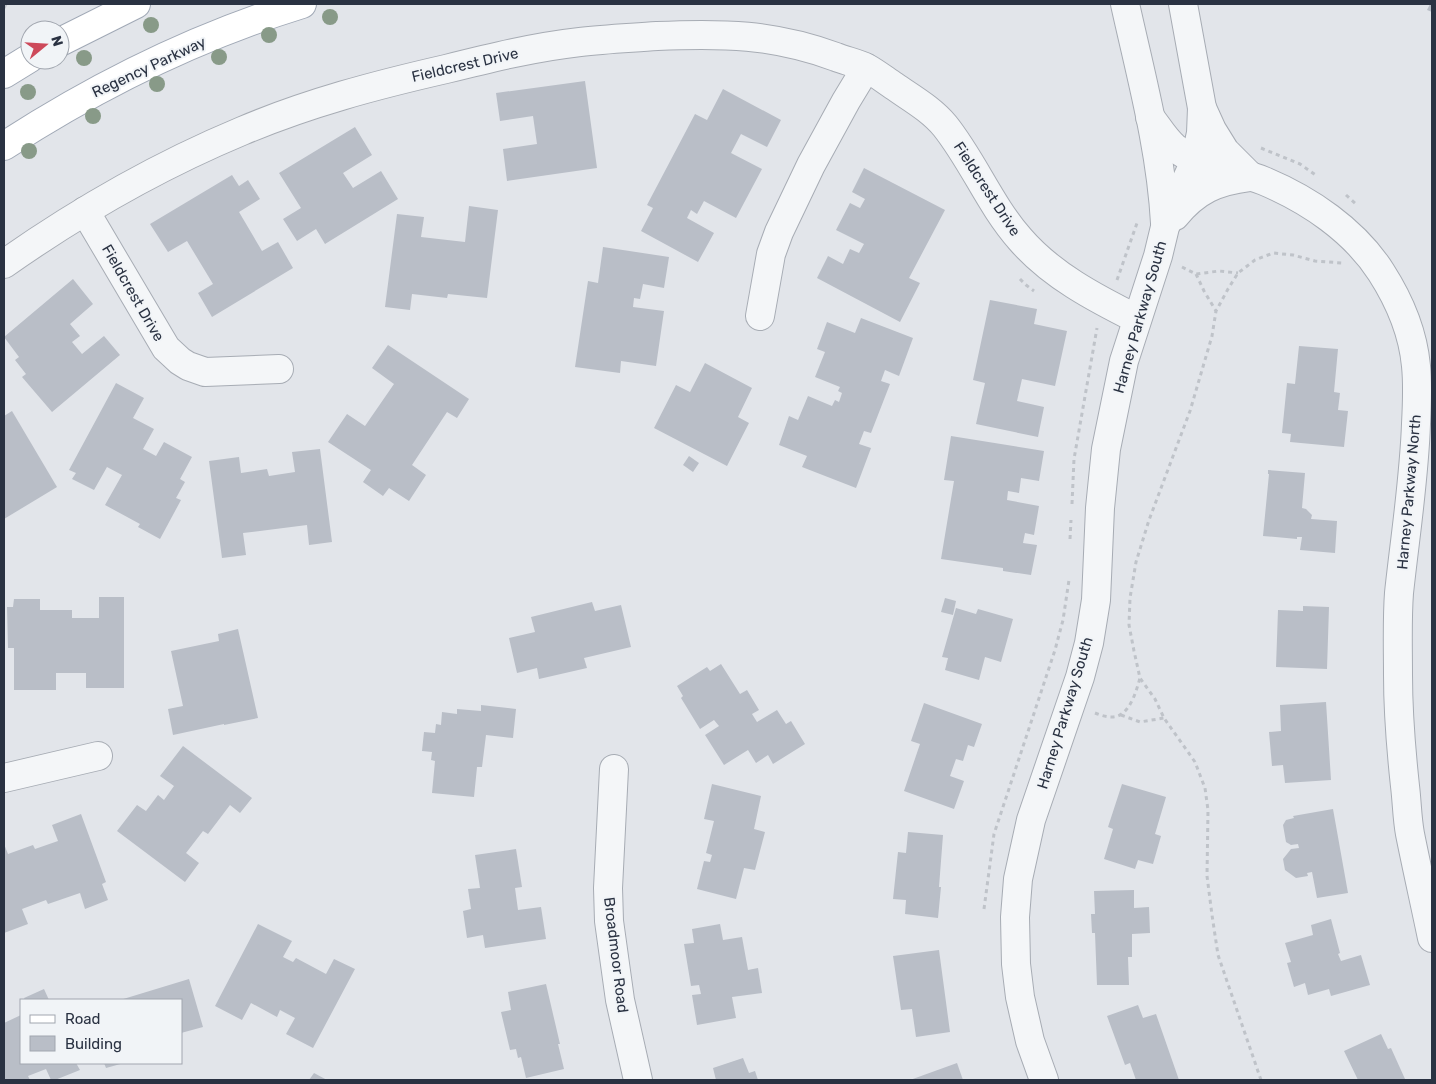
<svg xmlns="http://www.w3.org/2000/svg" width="1436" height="1084" viewBox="0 0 1436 1084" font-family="Rubik,sans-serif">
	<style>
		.building { fill: #b9bec7 }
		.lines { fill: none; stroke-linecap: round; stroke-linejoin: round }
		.minor-casing { stroke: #a7acb4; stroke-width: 30 }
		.major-casing { stroke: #a1a9b6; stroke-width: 30 }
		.path { stroke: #bfc3c9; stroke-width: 3; stroke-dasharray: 4 4; stroke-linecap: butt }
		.minor { stroke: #f4f6f8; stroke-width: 28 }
		.major { stroke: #fff; stroke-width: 28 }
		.tree { fill: #889a88 }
		.labels { text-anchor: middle; stroke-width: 4; stroke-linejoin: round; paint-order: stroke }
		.street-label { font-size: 15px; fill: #2a3242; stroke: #f1f4f7 }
	</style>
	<rect width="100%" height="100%" fill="#e2e5ea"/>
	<!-- building -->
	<g class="building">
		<polygon points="1430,4 1432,4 1432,12 1427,10"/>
		<polygon points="585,81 597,168 507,181 503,149 537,144 533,116 500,121 496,93"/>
		<polygon points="723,89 781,120 767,147 741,134 731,153 762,169 736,218 704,201 697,214 691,210 687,218 714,233 698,262 641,231 653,208 647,205 695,114 707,120"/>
		<polygon points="355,127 372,155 343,173 353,188 381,171 398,199 325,244 316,229 297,241 283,219 301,208 279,173"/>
		<polygon points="864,168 945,210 909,278 920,283 900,322 817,278 828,256 843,264 850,249 859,253 864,244 836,230 850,203 860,208 865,199 852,192"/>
		<polygon points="232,175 239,186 248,180 260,199 239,212 262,251 278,242 293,268 212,317 198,293 213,284 187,241 168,252 150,224"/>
		<polygon points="469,206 498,210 487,298 448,294 447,298 412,294 410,310 385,307 397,214 424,217 421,237 465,242"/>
		<polygon points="603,247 669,257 664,288 643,284 640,299 634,298 633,307 664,311 656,366 621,361 620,373 575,367 588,281 598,283"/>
		<polygon points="73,279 93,304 70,324 80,336 72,342 82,354 104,336 120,355 52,412 22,377 26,374 15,360 19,357 4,337"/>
		<polygon points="990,300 1037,309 1034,324 1067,331 1055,386 1022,379 1017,401 1044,407 1038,437 976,424 985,383 973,380"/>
		<polygon points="861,318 913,338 899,376 885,370 881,381 890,384 871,433 864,431 859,444 871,448 856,488 802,467 807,456 779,445 789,416 798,420 808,396 832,406 835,400 839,402 842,393 838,391 840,387 815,377 825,352 817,349 827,322 855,333"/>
		<polygon points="388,345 469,399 457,418 447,412 412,465 426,475 409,501 389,488 383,496 363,482 371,470 328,442 347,414 365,426 394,384 372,368"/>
		<polygon points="1299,346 1338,349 1334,392 1340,393 1338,410 1348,411 1344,447 1290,442 1291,434 1282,433 1287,383 1295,384"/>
		<polygon points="705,363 752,388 738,417 749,423 727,466 654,428 676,385 690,392"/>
		<polygon points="116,383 144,398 133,418 154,429 143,449 156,456 164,442 192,457 180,479 185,482 176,498 181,500 160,539 138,527 140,524 105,505 122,475 107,467 94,490 72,479 76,473 69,470"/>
		<polygon points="12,411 57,487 4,519 4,416"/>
		<polygon points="951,436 1044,451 1039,481 1021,478 1019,493 1008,491 1007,500 1039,506 1034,535 1025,533 1023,543 1037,545 1031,575 1003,571 1003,568 941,559 954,481 944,480"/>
		<polygon points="320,449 332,542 309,545 307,525 243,533 246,555 222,558 209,461 239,457 241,473 267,469 269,476 295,472 292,452"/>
		<polygon points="689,456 699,463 693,472 683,465"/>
		<polygon points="1268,470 1305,473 1302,508 1306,509 1312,515 1311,519 1337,521 1335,553 1300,550 1302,537 1297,537 1297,539 1263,536 1269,474 1268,474"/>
		<polygon points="99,597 124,597 124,688 86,688 86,673 56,673 56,690 14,690 14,648 8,648 7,607 13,607 14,599 40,599 40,610 72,610 72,618 99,618"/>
		<polygon points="945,598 956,601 953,615 941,612"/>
		<polygon points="592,602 595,611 621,605 631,647 584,658 587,668 539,679 537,668 517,673 509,638 535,632 531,617"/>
		<polygon points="1303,606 1329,607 1327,669 1276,667 1278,610 1303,611"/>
		<polygon points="956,608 976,614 978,609 1013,619 1001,662 985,657 979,680 945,670 948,658 942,657"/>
		<polygon points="238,629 258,718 224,725 224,724 173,735 168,709 183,706 171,651 219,641 218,634"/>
		<polygon points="721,664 740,694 747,690 759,710 752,714 757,722 777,710 786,724 791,721 805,744 773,764 768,755 756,763 748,750 724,765 705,735 719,726 714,720 700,729 681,698 683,696 677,686 707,667 710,671"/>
		<polygon points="1326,702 1331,780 1285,783 1283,765 1272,766 1269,732 1281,731 1280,705"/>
		<polygon points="924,703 982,724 974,747 968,745 963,761 956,759 950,776 964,781 954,809 904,791 920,744 911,741"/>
		<polygon points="481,705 516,709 513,738 486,735 482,767 477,767 474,797 432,793 435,761 431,760 432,752 422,751 424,732 435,733 436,724 441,725 442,712 457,714 457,709 481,711"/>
		<polygon points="183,746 252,798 240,813 230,805 208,834 203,831 186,853 199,863 185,882 117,831 137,805 146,811 158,795 164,800 174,786 160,776"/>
		<polygon points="712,784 761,796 754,829 765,832 755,870 744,868 736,899 697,889 704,861 710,862 712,855 706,853 714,821 704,819"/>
		<polygon points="1122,784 1166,797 1155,834 1161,836 1153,864 1138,860 1135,869 1104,859 1113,829 1108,827"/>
		<polygon points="1333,809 1348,893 1317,898 1312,872 1307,873 1308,876 1296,878 1285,870 1283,859 1291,849 1299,848 1298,844 1291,845 1286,842 1283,825 1286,820 1294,818 1293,816"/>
		<polygon points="81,814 106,882 102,884 108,900 85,909 80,893 48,904 46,900 22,909 28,924 4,933 4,844 8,854 33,845 35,849 58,841 52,825"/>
		<polygon points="908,832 943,835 939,887 941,887 938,918 905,914 906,900 893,899 898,852 906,853"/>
		<polygon points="516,849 522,887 515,888 518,910 541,907 546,939 485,948 483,935 467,938 463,911 471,909 468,889 480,888 475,855"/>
		<polygon points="1134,890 1134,908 1149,907 1150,933 1132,934 1132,957 1128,957 1129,985 1097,985 1095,933 1092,933 1091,914 1095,914 1094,891"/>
		<polygon points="1331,919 1340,953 1338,954 1341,961 1361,955 1370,985 1331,996 1329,989 1308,995 1305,983 1294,987 1287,963 1291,962 1285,943 1313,935 1311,925"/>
		<polygon points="258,924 292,941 283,957 293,962 296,958 326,974 334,959 355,969 313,1048 286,1034 295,1018 280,1010 277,1017 251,1003 242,1020 215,1006"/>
		<polygon points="720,924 723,940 742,937 748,970 758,968 762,993 732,997 736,1018 697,1025 692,995 701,994 699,985 691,986 684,944 694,943 692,929"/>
		<polygon points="939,950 950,1032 916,1037 912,1009 901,1010 893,956"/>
		<polygon points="189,979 203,1027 181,1033 181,1000 120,1000"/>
		<polygon points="546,984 560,1044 558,1044 564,1069 526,1078 521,1057 518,1058 516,1049 510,1050 501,1012 511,1010 508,992"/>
		<polygon points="44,989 49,1000 25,1000 24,998"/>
		<polygon points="1138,1005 1143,1018 1156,1014 1179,1080 1136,1080 1130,1063 1125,1065 1107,1016"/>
		<polygon points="21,1015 21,1063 76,1063 80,1070 55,1080 51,1080 46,1069 28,1076 30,1080 4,1080 4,1023"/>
		<polygon points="1381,1034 1388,1049 1391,1048 1405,1079 1358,1080 1344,1051"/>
		<polygon points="743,1058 749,1073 755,1071 758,1080 716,1080 713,1068"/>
		<polygon points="104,1063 124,1063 106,1068"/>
		<polygon points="957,1063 963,1080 910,1080"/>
		<polygon points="314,1073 327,1080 309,1080"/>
	</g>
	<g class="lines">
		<defs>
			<g id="minor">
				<path d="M1125 4C1141 76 1161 149 1165 223"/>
				<polyline points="1202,108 1212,130 1225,151 1250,176"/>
				<path d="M1150 117C1158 127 1164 138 1174 147 1199 168 1235 169 1264 181 1309 200 1354 230 1381 272 1399 300 1413 333 1416 366 1418 385 1417 405 1416 424 1414 481 1405 537 1399 593 1397 619 1398 648 1398 675 1398 712 1401 749 1405 786 1407 802 1407 818 1410 834 1417 869 1425 904 1432 938"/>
				<polyline points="85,211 166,348 180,361 188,366 205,372 279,369"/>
				<path d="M1175 216C1196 190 1217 181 1249 177"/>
				<path d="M4 264C78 212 158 166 242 131 308 103 376 85 446 69 490 58 535 47 580 42 605 39 631 38 657 36 722 33 774 34 836 57 846 61 857 63 867 68 876 73 885 80 894 86 911 98 931 109 945 126 973 161 990 205 1020 239 1051 275 1095 298 1137 319"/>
				<polyline points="760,316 771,254 779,232 811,165 846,101 866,68"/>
				<polyline points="614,769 608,888 609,921 620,1000 638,1080"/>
				<polyline points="4,778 98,756"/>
				<polyline points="1044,1080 1030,1041 1020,997 1016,964 1015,917 1018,879 1031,820 1080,677 1089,643 1096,600 1100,508 1106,449 1124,361 1158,256 1165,227 1195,161 1201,133 1202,108 1183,4"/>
			</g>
			<g id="major">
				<polyline points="60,42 136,4"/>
				<polyline points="4,74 30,58"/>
				<path d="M4 146C95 87 198 36 302 4"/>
			</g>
		</defs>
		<!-- minor casing -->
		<use href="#minor" class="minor-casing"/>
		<!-- major casing -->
		<use href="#major" class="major-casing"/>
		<!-- path -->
		<g class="path">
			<polyline points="4,8 6,4"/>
			<polyline points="1261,148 1300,164 1317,176"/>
			<polyline points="1346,195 1356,204"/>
			<polyline points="1182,267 1196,274 1219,271 1238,273"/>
			<polyline points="1196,274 1204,291 1216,311"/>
			<polyline points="1020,279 1026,285 1034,291"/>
			<polyline points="1117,280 1137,223"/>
			<polyline points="1072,504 1074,459 1097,328"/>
			<polyline points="1070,539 1071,520"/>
			<path d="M1095 713C1100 715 1106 717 1111 717 1129 718 1136 692 1140 678"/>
			<polyline points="1121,715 1140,722 1164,718"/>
			<polyline points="984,909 994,834 1055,650 1063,620 1069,580"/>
			<polyline points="1261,1080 1218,955 1212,915 1207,876 1208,810 1205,788 1195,762 1164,718 1155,699 1140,678 1134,651 1129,625 1130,598 1136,562 1149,520 1190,411 1212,336 1216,311 1228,289 1238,273 1255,260 1273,253 1293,255 1315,261 1342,263"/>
		</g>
		<!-- minor -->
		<use href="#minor" class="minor"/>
		<!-- major -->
		<use href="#major" class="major"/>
	</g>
	<!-- trees -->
	<g class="tree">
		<circle cx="330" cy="17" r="8"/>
		<circle cx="151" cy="25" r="8"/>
		<circle cx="269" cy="35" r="8"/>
		<circle cx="219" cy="57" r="8"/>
		<circle cx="84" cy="58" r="8"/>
		<circle cx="157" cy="84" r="8"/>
		<circle cx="28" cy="92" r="8"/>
		<circle cx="93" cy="116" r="8"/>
		<circle cx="29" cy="151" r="8"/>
	</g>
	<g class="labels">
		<!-- street labels -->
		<g class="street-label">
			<text transform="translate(465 65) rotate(-13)" y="5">Fieldcrest Drive</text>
			<text transform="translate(149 67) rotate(-25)" y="5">Regency Parkway</text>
			<text transform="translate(987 189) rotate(57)" y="5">Fieldcrest Drive</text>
			<text transform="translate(133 293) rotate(60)" y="5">Fieldcrest Drive</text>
			<text transform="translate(1140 317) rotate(-74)" y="5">Harney Parkway South</text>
			<text transform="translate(1409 492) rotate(-85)" y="5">Harney Parkway North</text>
			<text transform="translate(1065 713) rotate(-73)" y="5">Harney Parkway South</text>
			<text transform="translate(616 955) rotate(83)" y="5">Broadmoor Road</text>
		</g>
	</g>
	<!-- border -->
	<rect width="1436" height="1084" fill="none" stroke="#2a3242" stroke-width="10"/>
	<!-- legend -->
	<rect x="20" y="999" width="162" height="65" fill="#f1f4f7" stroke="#a1a6af"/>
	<rect x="30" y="1015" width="25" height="8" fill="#ffffff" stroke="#a1a6af"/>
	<text x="65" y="1024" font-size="15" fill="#2a3242">Road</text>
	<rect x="30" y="1036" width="25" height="15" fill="#b9bec7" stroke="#a1a6af"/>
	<text x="65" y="1049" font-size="15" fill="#2a3242">Building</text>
	<!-- north arrow -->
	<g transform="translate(45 45) rotate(72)"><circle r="24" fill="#f1f4f7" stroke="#a1a6af"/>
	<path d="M0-4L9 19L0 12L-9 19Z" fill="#cd495a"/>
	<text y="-8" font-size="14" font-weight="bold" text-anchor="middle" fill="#2a3242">N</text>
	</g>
</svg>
